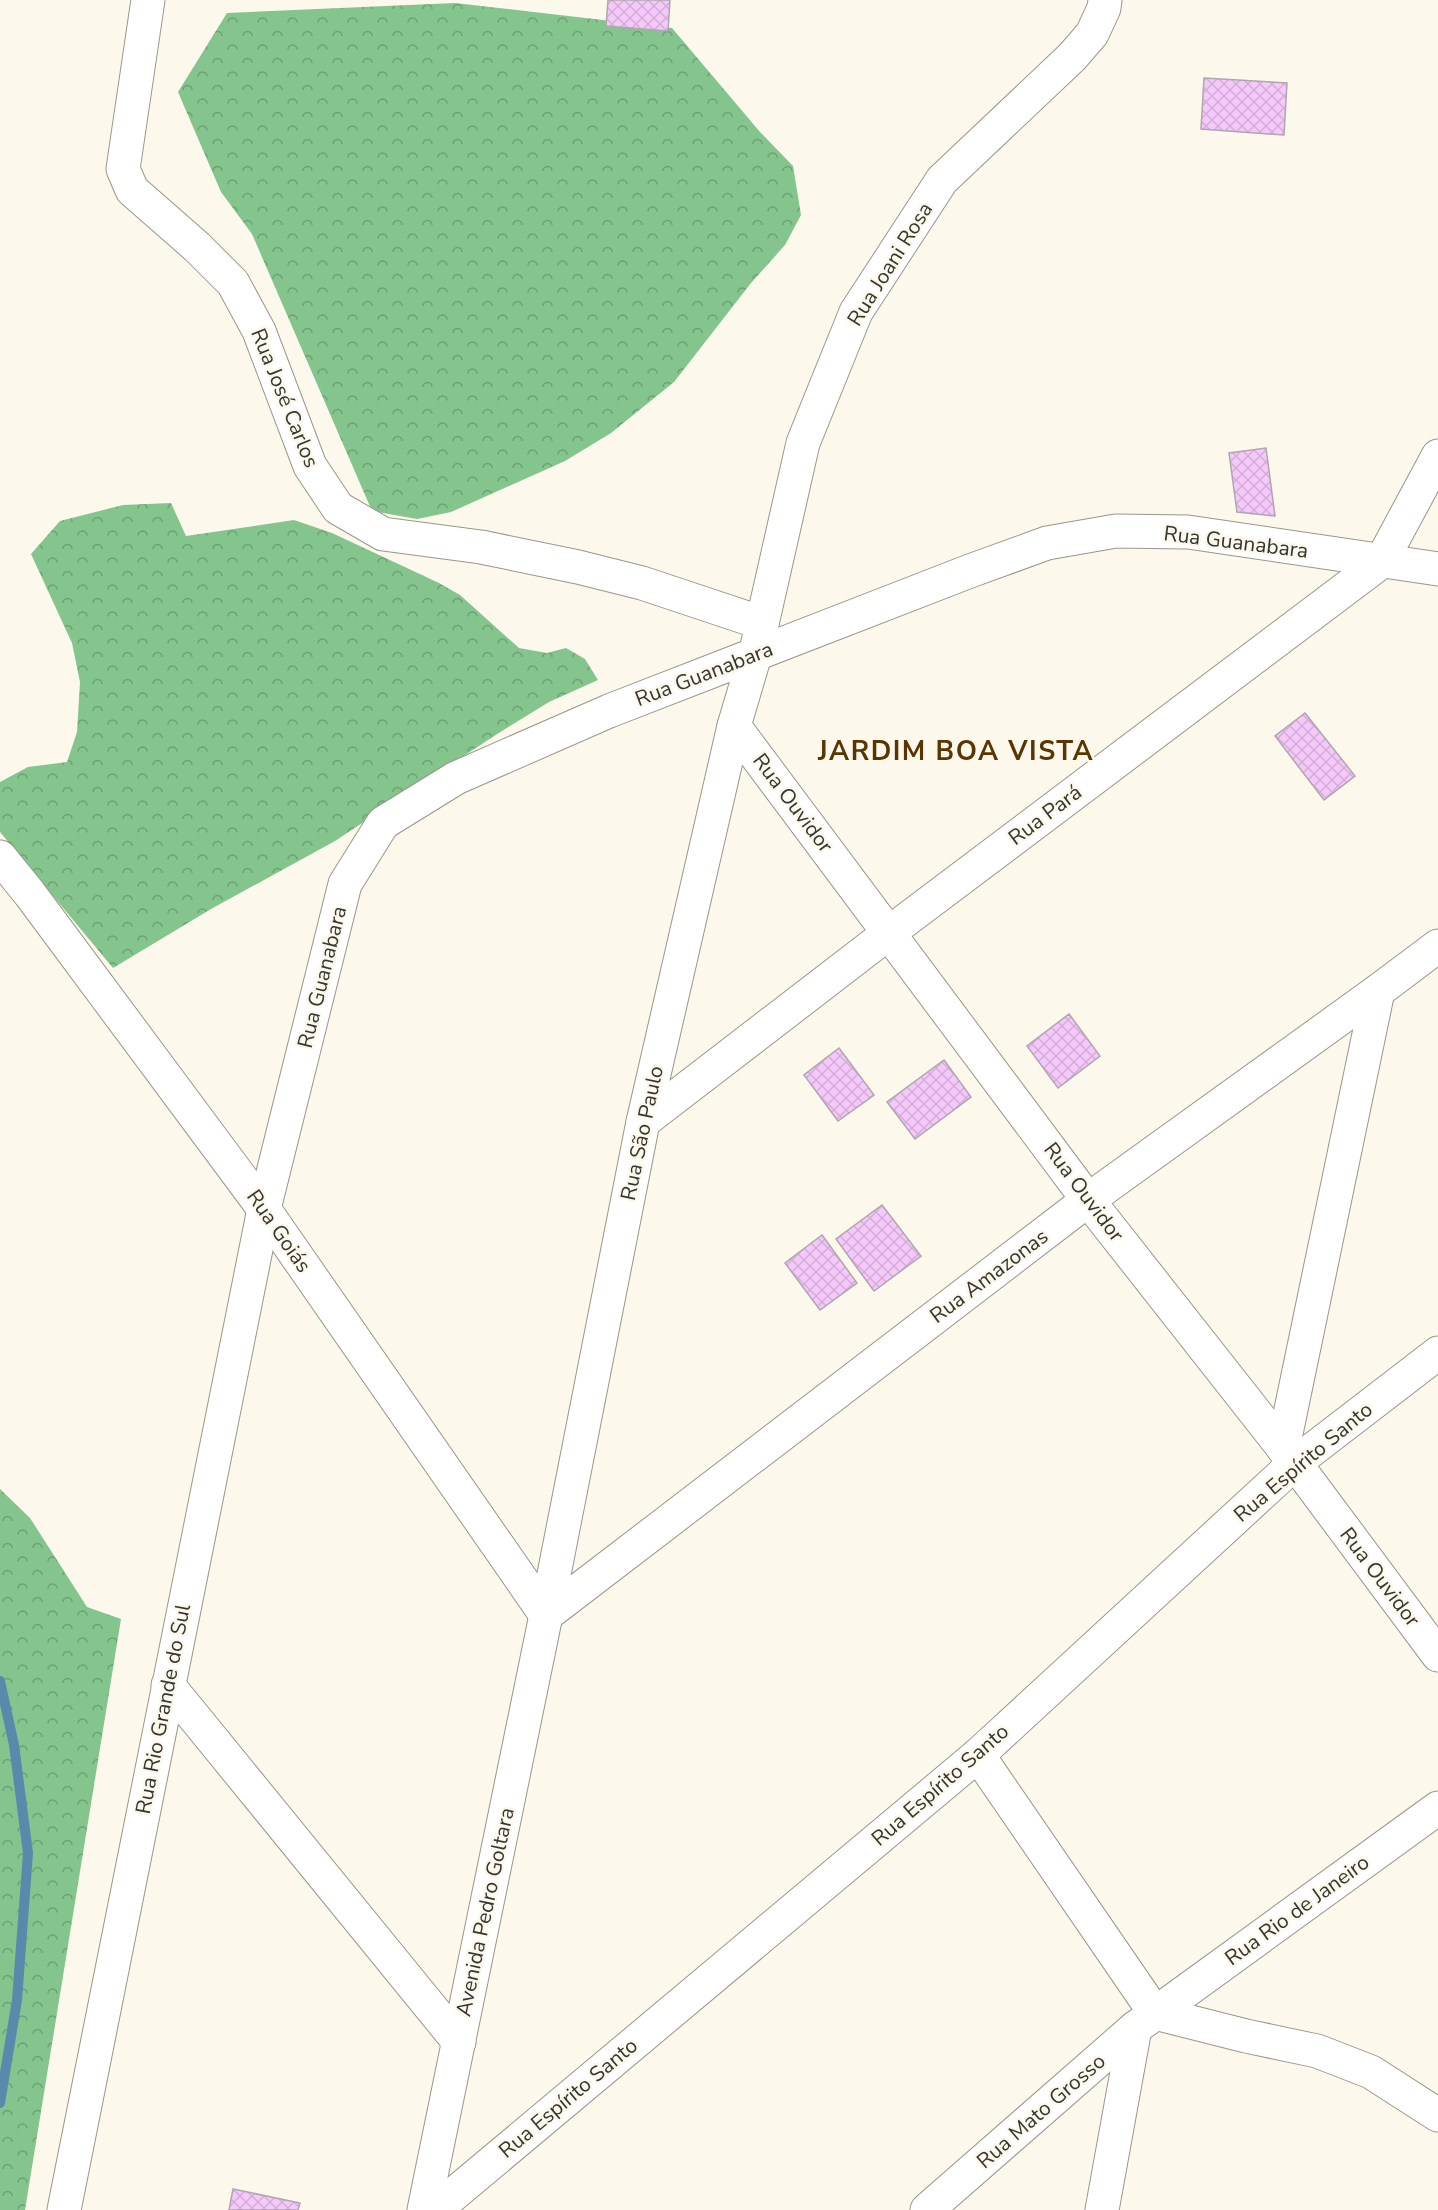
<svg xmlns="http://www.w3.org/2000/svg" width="1438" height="2210" viewBox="0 0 1438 2210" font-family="'Nunito Sans',sans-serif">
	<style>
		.forest { fill: url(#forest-crowns) }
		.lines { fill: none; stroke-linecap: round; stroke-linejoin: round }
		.stream { stroke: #598aac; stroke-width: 10 }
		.building { fill: url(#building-cross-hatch); stroke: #afa6b0; stroke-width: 1.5 }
		.minor-casing { stroke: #99968a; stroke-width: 35 }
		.minor { stroke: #fff; stroke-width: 33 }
		.labels { text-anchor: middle; stroke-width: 5; stroke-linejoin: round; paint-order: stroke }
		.street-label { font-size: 21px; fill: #373531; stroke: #fcf8ec }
		.district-label { font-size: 27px; font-weight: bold; letter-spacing: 1.5px; fill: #5a3501; stroke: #fcf8ec }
	</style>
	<defs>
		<pattern id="forest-crowns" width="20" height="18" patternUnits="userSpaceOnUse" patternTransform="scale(1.5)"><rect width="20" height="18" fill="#84c48d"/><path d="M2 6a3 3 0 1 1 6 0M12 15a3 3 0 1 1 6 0" fill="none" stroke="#6da074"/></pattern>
		<pattern id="building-cross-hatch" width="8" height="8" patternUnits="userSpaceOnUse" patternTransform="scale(1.5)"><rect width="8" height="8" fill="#f5c8fa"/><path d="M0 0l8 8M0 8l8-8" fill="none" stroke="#d3acd7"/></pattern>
	</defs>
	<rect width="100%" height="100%" fill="#fcf8ec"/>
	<!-- forest -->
	<g class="forest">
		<polygon points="455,3 672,28 760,132 793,166 801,215 785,245 751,283 674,382 611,433 565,461 451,512 417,519 372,511 252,234 221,192 178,92 227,13"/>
		<polygon points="171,503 186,536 294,520 332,533 439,583 460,595 519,648 547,653 566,648 585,659 598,680 549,702 494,736 335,841 211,909 113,968 0,832 0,782 28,767 67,762 77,732 80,682 72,643 31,554 60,521 123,505"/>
		<polygon points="0,1489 30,1518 87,1607 121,1619 25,2210 0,2210"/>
	</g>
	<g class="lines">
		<!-- stream -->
		<polyline class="stream" points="0,1681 14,1745 28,1853 17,2000 0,2103"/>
	</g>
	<!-- building -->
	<g class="building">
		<polygon points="608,0 670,0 668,31 606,26"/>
		<polygon points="1204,78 1287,83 1284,135 1201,129"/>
		<polygon points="1266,448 1275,516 1237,512 1229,453"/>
		<polygon points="1305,713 1355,776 1324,800 1275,736"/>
		<polygon points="1069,1014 1100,1056 1058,1088 1027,1046"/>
		<polygon points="839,1048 874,1095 838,1121 804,1075"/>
		<polygon points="944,1060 971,1097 915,1139 887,1102"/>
		<polygon points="882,1205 921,1256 874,1291 836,1239"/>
		<polygon points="822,1235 857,1283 820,1310 785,1263"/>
		<polygon points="233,2189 300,2203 298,2210 229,2210"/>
	</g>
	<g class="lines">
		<defs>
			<g id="minor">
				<polyline points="148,0 123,169 132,190 197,247 233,283 259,331 310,466 338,508 383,534 481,547 578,567 642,583 762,623"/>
				<polyline points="734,726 1088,1200 1295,1463 1438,1655"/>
				<polyline points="0,857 30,894 264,1209 546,1615"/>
				<polyline points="643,1122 890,932 1381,562 1438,456"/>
				<polyline points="1283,1448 1378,991"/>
				<polyline points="546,1615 1088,1200 1378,991 1438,946"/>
				<polyline points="168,1685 459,2042"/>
				<polyline points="978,1755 1155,2013 1246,2036 1317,2051 1371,2072 1438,2115"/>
				<polyline points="64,2210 264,1209 345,884 383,823 456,778 609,711 970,571 1047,543 1116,531 1188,532 1438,569"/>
				<polyline points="424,2210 546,1615 643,1122 734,726 755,655 803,443 856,312 942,180 1072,57 1092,34 1104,8 1105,0"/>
				<polyline points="435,2210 978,1755 1295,1463 1438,1353"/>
				<polyline points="927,2210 1135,2028 1438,1808"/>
				<polyline points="1102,2210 1135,2028"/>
			</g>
		</defs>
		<!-- minor casing -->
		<use href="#minor" class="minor-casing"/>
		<!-- minor -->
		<use href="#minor" class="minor"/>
	</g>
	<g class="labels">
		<!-- street labels -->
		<g class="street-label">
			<text transform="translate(890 264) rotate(-58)" y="7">Rua Joani Rosa</text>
			<text transform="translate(285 398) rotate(68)" y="7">Rua José Carlos</text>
			<text transform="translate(1236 542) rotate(7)" y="7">Rua Guanabara</text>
			<text transform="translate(704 674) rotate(-21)" y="7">Rua Guanabara</text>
			<text transform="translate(793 803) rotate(53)" y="7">Rua Ouvidor</text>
			<text transform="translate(1045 815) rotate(-37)" y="7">Rua Pará</text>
			<text transform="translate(322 977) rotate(-76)" y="7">Rua Guanabara</text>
			<text transform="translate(642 1133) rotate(-78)" y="7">Rua São Paulo</text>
			<text transform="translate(1084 1192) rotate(53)" y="7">Rua Ouvidor</text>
			<text transform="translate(279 1231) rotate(55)" y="7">Rua Goiás</text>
			<text transform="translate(989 1276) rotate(-37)" y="7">Rua Amazonas</text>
			<text transform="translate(1303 1462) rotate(-40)" y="7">Rua Espírito Santo</text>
			<text transform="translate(1380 1577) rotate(53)" y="7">Rua Ouvidor</text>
			<text transform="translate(163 1709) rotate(-79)" y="7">Rua Rio Grande do Sul</text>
			<text transform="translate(940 1785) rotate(-41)" y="7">Rua Espírito Santo</text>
			<text transform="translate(1297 1910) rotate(-36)" y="7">Rua Rio de Janeiro</text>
			<text transform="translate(485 1912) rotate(-78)" y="7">Avenida Pedro Goltara</text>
			<text transform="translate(568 2098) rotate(-40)" y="7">Rua Espírito Santo</text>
			<text transform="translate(1041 2111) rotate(-41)" y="7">Rua Mato Grosso</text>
		</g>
		<!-- district labels -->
		<g class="district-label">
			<text x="956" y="760">JARDIM BOA VISTA</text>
		</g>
	</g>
</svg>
